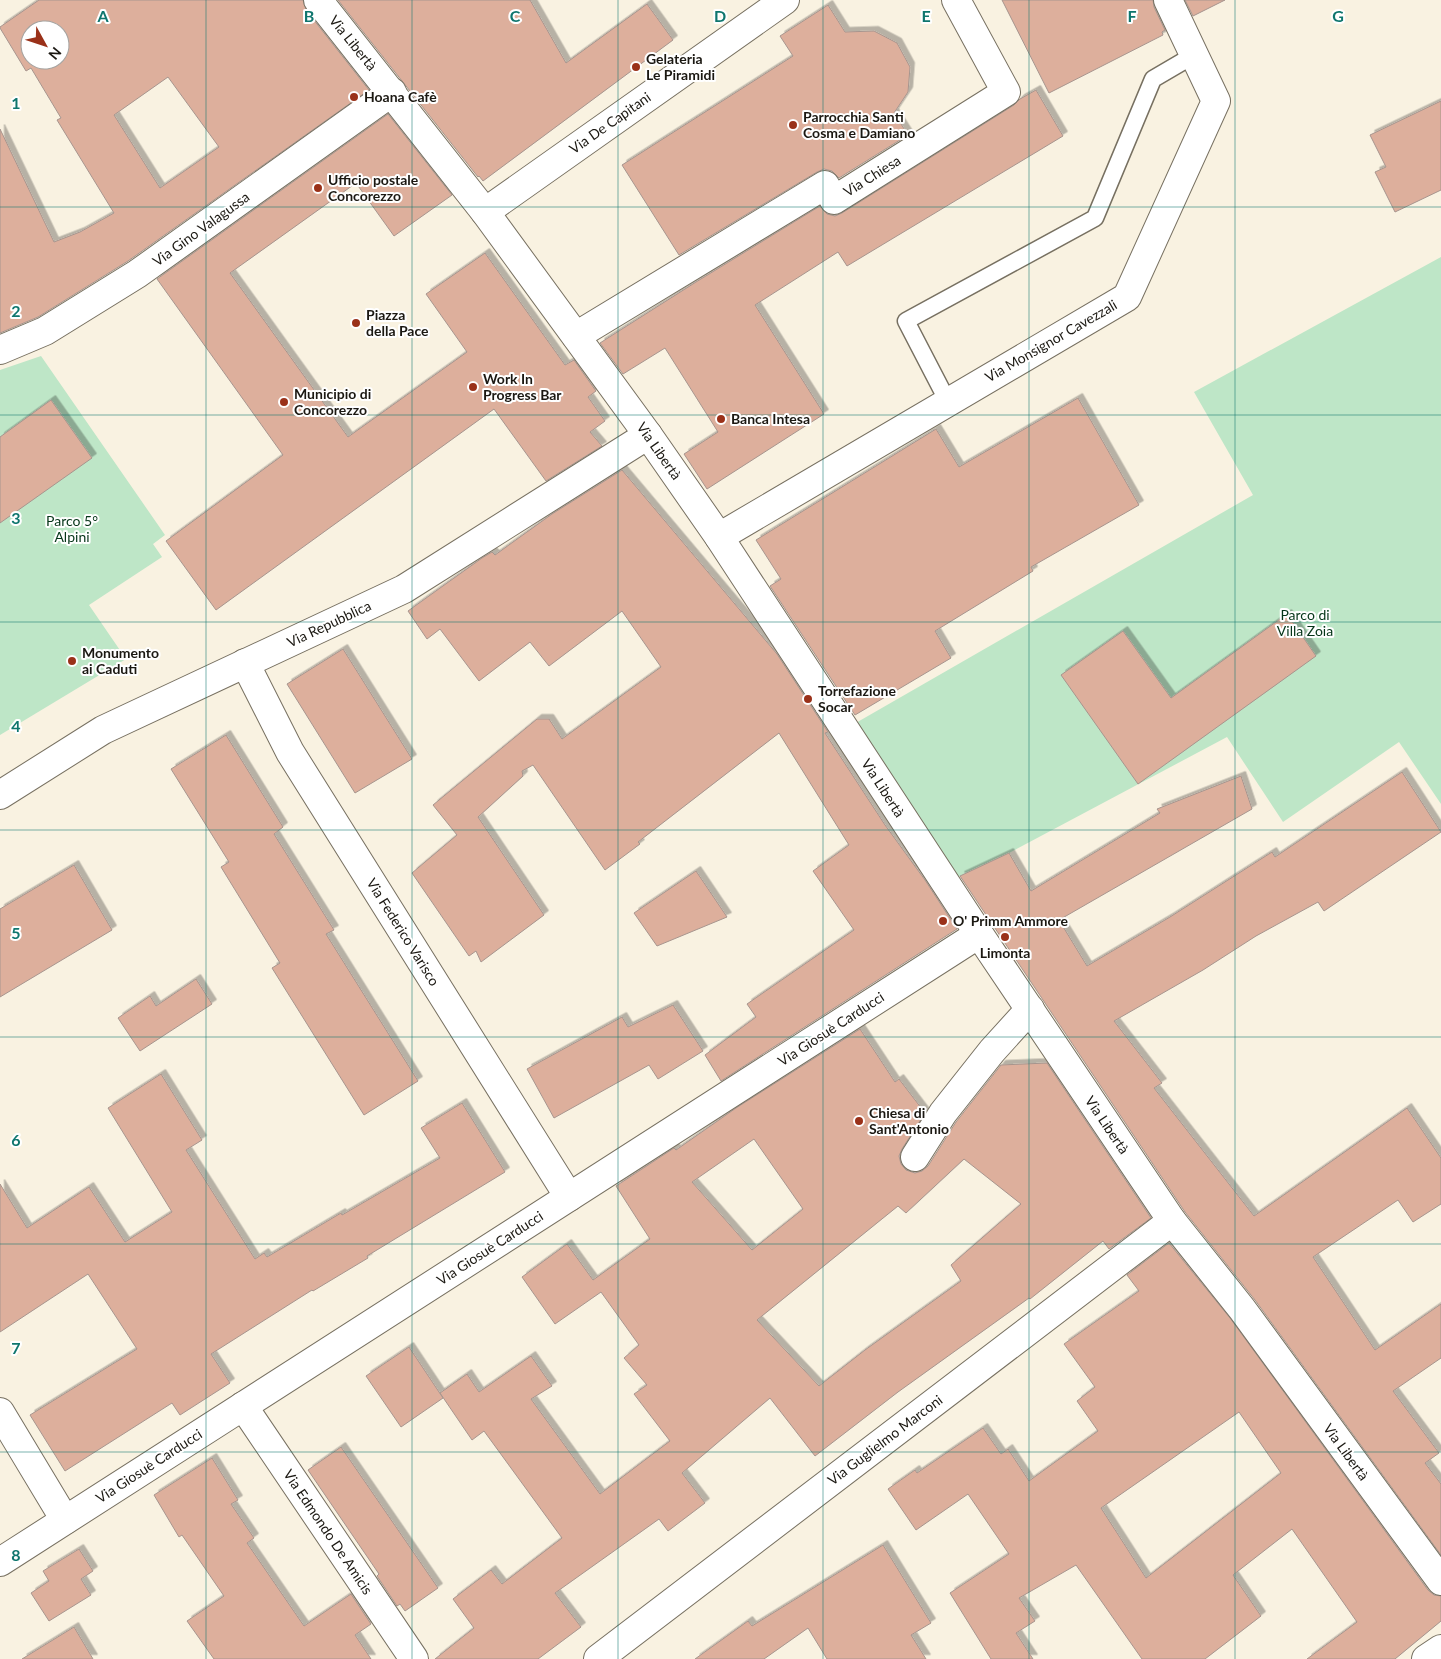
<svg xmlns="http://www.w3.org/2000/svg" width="1441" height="1659" viewBox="0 0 1441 1659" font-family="Lato,sans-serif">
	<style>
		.green { fill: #bee6c7 }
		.building { fill: #ddaf9c; stroke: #a7958e; fill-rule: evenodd; filter: url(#shadow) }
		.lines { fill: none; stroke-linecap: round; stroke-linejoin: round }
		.lane-casing { stroke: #777061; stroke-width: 19 }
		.street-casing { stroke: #777061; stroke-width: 30 }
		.lane { stroke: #fff; stroke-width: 16 }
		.street { stroke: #fff; stroke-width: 28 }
		.grid { fill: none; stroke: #0f766e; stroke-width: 1; stroke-opacity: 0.55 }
		.poi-dot { fill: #9a3119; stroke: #fff; stroke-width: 2 }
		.labels { text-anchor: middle; stroke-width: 4; stroke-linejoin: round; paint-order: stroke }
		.street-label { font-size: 14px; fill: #1b1812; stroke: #fff }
		.poi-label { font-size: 14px; font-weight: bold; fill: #1b1812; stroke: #fff; text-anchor: start }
		.park-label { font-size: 14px; fill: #053518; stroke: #fff }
		.grid-label { font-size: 16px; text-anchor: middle; font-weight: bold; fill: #0f766e; stroke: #fff; stroke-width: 4; stroke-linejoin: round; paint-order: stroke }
	</style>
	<defs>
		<filter id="shadow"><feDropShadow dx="4.5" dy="-4.5" stdDeviation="0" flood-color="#0004"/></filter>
	</defs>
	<rect width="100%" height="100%" fill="#f9f2e1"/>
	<!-- green -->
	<g class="green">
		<polygon points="1441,257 1441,804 1399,742 1283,822 1227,737 1009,853 954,879 854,724 1253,495 1194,392"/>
		<polygon points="41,356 165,535 153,544 162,557 89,605 126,659 0,735 0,370"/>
	</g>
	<!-- building -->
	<g class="building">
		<path d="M39 0H303L306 10 369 90 128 261 38 317 0 333V129L54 242 80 232 114 213 57 120 61 118 31 68 26 71 0 28V27ZM30 30H60V60H30ZM168 77 219 147 160 188 114 115Z"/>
		<polygon points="338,0 530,0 566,63 647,4 673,40 483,181 479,176 478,177"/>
		<polygon points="1002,0 1153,0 1154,7 1165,30 1162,32 1163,35 1049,93"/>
		<polygon points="1185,0 1225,0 1193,16"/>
		<polygon points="828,5 845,32 874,31 897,43 910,67 908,92 894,113 908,135 839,178 832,171 824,169 817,172 679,255 622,165 793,56 780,36"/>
		<polygon points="1036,90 1063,136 847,266 838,252 755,305 824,414 707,489 684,454 718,432 665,348 623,374 600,343 696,282 820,206 827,214 835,216 842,213 1014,105 1020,99"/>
		<polygon points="1441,101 1441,190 1395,212 1375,172 1386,167 1370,135"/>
		<polygon points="388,114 452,195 394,236 356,183 230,273 348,437 467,352 426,294 485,253 565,365 574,360 596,391 588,397 605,421 590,432 602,446 546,481 494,409 216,610 166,541 283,455 157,279"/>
		<polygon points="1078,398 1139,505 1031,567 1033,571 935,631 951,658 855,715 770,586 781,579 756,540 936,429 959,467"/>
		<polygon points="51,400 92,458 0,523 0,437"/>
		<polygon points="622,470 777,654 828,732 825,733 885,825 925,880 957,929 721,1081 705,1055 756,1017 747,1004 854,930 813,871 849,845 779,733 638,842 640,844 605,870 533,765 522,771 523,776 478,817 544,915 481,962 476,951 469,956 412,873 457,835 433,805 537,719 549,719 562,739 661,667 622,611 549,666 530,642 479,681 440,629 427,639 408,611 482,558 492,552 495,555 552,514"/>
		<polygon points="1287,614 1316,656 1138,784 1061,675 1123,631 1171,698"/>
		<polygon points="343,649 412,759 355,793 287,684"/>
		<polygon points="226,735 283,827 274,834 334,930 326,934 418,1081 364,1115 272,968 280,963 221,867 229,862 171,769"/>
		<polygon points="1402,772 1441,832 1324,911 1318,902 1256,936 1203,970 1114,1021 1162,1083 1154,1088 1254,1216 1407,1108 1441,1158 1441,1204 1413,1222 1398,1200 1313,1257 1375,1350 1441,1304 1441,1358 1393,1391 1439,1453 1425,1463 1441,1484 1441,1555 1255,1300 1185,1212 960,876 1009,853 1031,891 1160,813 1157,809 1241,776 1252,809 1059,920 1087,966 1170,917 1272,852 1275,857"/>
		<polygon points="74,865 112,930 0,997 0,909"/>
		<polygon points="696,871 727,917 657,946 634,913"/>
		<polygon points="196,979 212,1004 140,1051 118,1018 150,996 156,1006"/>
		<polygon points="673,1005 703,1051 658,1079 649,1065 554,1118 527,1069 622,1017 628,1027"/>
		<path d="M860 1029 895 1082 899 1079 925 1113 902 1149 899 1156 901 1164 906 1170 915 1173 922 1171 928 1166 956 1122 1001 1065 1047 1063 1151 1218 1109 1249 1103 1241 1030 1299 1029 1298 898 1392 815 1456 770 1398 682 1473 705 1503 668 1531 659 1519 555 1593 581 1627 538 1659H435L474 1628 453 1599 491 1570 502 1584 562 1538 484 1431 472 1440 440 1393 467 1374 479 1392 531 1356 552 1386 531 1399 600 1494 670 1441 634 1394 647 1385 624 1358 639 1345 601 1292 555 1324 522 1277 567 1244 593 1280 650 1239 616 1186 674 1148 676 1150 736 1108ZM754 1139 803 1209 752 1250 692 1182ZM964 1159 1021 1204 951 1265 961 1281 865 1350 819 1386 757 1320 898 1206 906 1213Z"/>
		<polygon points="161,1074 202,1140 186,1150 255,1259 264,1253 267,1257 341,1213 342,1215 440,1158 421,1128 462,1103 505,1172 367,1256 368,1258 313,1291 312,1290 211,1354 230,1383 180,1415 172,1403 65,1471 30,1415 137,1349 88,1274 0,1332 0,1184 27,1228 89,1187 125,1242 172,1212 108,1108"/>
		<path d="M1169 1243 1230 1318 1428 1590 1434 1595 1441 1596V1621L1395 1659H1307L1357 1622 1292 1529 1233 1575 1261 1616 1205 1659H1142L1076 1565 1019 1598 1035 1621 1016 1633 1033 1659H991L950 1593 1009 1554 968 1494 916 1530 888 1489 915 1470 917 1473 983 1428 1001 1454 1008 1449 1029 1481 1098 1431 1077 1401 1095 1387 1064 1344 1139 1291 1127 1275ZM1239 1412 1281 1473 1146 1578 1101 1508Z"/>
		<polygon points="409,1347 443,1398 401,1427 366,1376"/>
		<polygon points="341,1447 438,1588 405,1611 400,1604 397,1606 377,1576 379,1574 308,1470"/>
		<polygon points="212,1458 238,1500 231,1504 254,1538 247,1543 304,1626 351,1594 371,1624 355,1635 371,1659 214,1659 187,1621 224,1596 182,1535 179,1537 154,1495"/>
		<polygon points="883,1545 931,1623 911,1635 926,1659 827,1659 808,1628 764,1659 695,1659 748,1621 752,1626"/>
		<polygon points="79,1549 93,1571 81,1579 91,1595 49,1621 31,1593 49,1581 43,1571"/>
		<polygon points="74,1627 93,1659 22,1659"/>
	</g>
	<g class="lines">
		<defs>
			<polyline id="lane" points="948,402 906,321 1095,218 1153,79 1194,55"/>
			<g id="street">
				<polyline points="318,0 485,212 648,435 719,537 979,934 1172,1221 1242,1309 1441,1581"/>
				<polyline points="485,212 785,0"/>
				<polyline points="576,336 825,185 834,200 1006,92 956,0"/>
				<polyline points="0,350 45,331 137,274 392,92"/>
				<polyline points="719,537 1127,297 1216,101 1168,0"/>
				<polyline points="245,663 290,752 569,1197"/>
				<polyline points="0,795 103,730 404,589 648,435"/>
				<polyline points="915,1157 943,1113 992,1051 1030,1009"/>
				<polyline points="243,1406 414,1659"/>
				<polyline points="0,1412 65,1520"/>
				<polyline points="0,1562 979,934"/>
				<polyline points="598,1659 1172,1221"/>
				<polyline points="1426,1659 1441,1649"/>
			</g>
		</defs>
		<!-- lane casing -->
		<use href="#lane" class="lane-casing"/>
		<!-- street casing -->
		<use href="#street" class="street-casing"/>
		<!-- lane -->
		<use href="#lane" class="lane"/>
		<!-- street -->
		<use href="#street" class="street"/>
	</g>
	<!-- grid -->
	<path class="grid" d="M206 0V1659M412 0V1659M618 0V1659M823 0V1659M1029 0V1659M1235 0V1659M0 207H1441M0 415H1441M0 622H1441M0 830H1441M0 1037H1441M0 1244H1441M0 1452H1441"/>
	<!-- markers -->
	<g class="poi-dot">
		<circle cx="636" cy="67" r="5"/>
		<circle cx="354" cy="97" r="5"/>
		<circle cx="793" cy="125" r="5"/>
		<circle cx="318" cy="188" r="5"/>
		<circle cx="356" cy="323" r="5"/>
		<circle cx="473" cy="387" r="5"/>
		<circle cx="284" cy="402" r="5"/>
		<circle cx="721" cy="419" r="5"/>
		<circle cx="72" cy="661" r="5"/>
		<circle cx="808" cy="699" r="5"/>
		<circle cx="943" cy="921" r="5"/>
		<circle cx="1005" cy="937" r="5"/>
		<circle cx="859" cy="1121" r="5"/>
	</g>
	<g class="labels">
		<!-- street labels -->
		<g class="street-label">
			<text transform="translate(353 43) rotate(51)" y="5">Via Libertà</text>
			<text transform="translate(610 123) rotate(-35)" y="5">Via De Capitani</text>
			<text transform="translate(872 176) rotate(-32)" y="5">Via Chiesa</text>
			<text transform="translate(201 229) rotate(-36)" y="5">Via Gino Valagussa</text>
			<text transform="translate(1051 341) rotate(-30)" y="5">Via Monsignor Cavezzali</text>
			<text transform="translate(659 451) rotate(55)" y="5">Via Libertà</text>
			<text transform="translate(329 624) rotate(-25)" y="5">Via Repubblica</text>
			<text transform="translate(883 788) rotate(57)" y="5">Via Libertà</text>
			<text transform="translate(403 932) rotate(58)" y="5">Via Federico Varisco</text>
			<text transform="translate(831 1029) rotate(-33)" y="5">Via Giosuè Carducci</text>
			<text transform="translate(1107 1125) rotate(56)" y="5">Via Libertà</text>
			<text transform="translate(490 1248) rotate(-33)" y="5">Via Giosuè Carducci</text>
			<text transform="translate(885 1440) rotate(-37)" y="5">Via Guglielmo Marconi</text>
			<text transform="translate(1346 1452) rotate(54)" y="5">Via Libertà</text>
			<text transform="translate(149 1466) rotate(-33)" y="5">Via Giosuè Carducci</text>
			<text transform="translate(328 1532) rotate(56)" y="5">Via Edmondo De Amicis</text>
		</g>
		<!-- poi labels -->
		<g class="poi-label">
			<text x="646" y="64">Gelateria<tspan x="646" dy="16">Le Piramidi</tspan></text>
			<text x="364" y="102">Hoana Cafè</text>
			<text x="803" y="122">Parrocchia Santi<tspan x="803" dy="16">Cosma e Damiano</tspan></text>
			<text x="328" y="185">Ufficio postale<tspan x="328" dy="16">Concorezzo</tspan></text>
			<text x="366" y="320">Piazza<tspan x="366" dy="16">della Pace</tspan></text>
			<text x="483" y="384">Work In<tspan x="483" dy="16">Progress Bar</tspan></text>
			<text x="294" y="399">Municipio di<tspan x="294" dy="16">Concorezzo</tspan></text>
			<text x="731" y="424">Banca Intesa</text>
			<text x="82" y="658">Monumento<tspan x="82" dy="16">ai Caduti</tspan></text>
			<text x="818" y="696">Torrefazione<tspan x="818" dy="16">Socar</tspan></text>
			<text x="953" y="926">O' Primm Ammore</text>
			<text x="1005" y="958" text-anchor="middle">Limonta</text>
			<text x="869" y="1118">Chiesa di<tspan x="869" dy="16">Sant'Antonio</tspan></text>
		</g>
		<!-- park labels -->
		<g class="park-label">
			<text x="72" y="526">Parco 5°<tspan x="72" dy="16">Alpini</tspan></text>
			<text x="1305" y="620">Parco di<tspan x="1305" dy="16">Villa Zoia</tspan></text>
		</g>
	</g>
	<g class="grid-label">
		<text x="103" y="22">A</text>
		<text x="309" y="22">B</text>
		<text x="515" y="22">C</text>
		<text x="720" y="22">D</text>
		<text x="926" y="22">E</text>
		<text x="1132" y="22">F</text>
		<text x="1338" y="22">G</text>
		<text x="16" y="109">1</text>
		<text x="16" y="317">2</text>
		<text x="16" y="524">3</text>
		<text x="16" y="732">4</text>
		<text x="16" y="939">5</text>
		<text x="16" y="1146">6</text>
		<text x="16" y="1354">7</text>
		<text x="16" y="1561">8</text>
	</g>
	<!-- north arrow -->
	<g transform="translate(45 45) rotate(130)"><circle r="24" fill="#ffffff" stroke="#a4a3a0"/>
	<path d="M0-4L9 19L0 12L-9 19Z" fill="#9a3119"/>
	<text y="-8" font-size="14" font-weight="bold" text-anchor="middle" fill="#1b1812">N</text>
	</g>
</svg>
